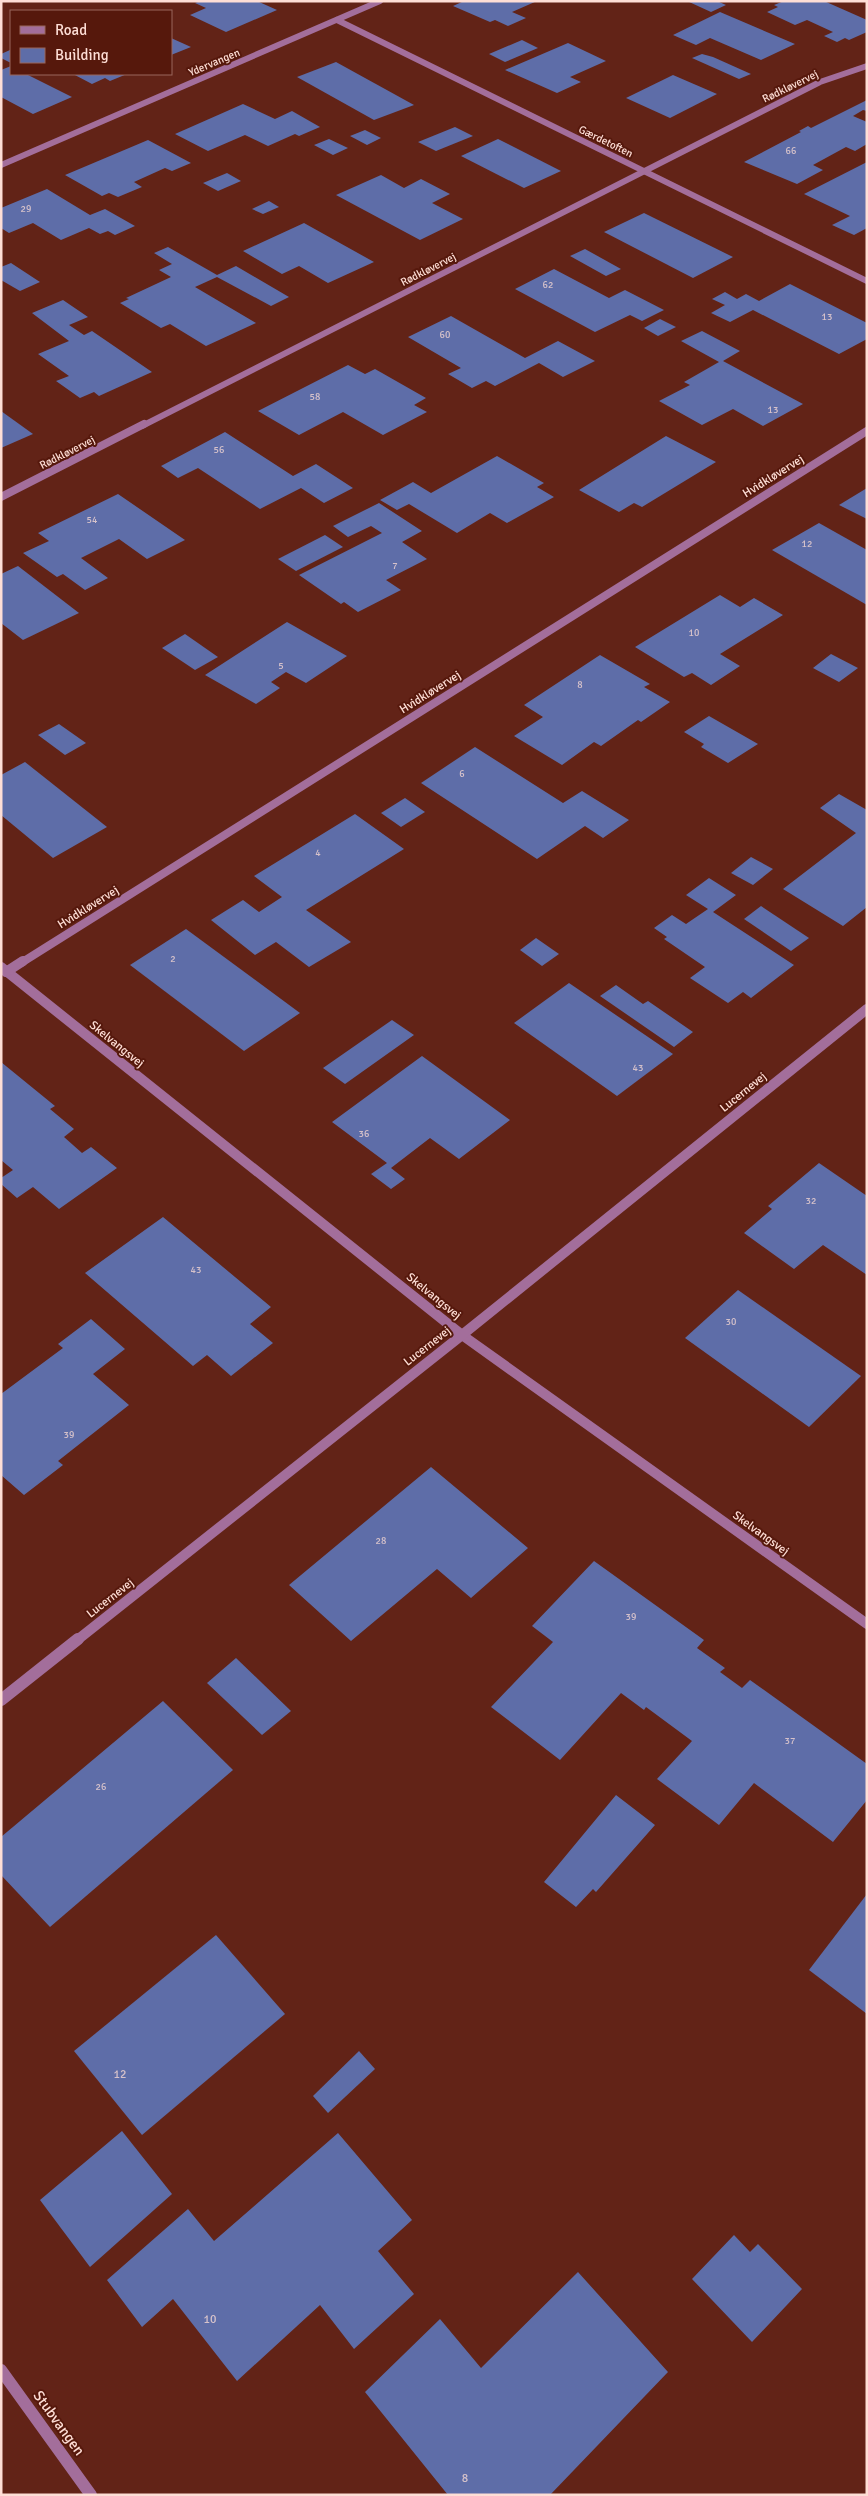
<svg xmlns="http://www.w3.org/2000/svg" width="868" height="2496" viewBox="0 0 868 2496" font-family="Signika,sans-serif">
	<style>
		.building { fill: #5e6da8 }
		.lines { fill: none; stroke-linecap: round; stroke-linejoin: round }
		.minor-far3 { stroke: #a36e9b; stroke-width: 6 }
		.minor-far2 { stroke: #a36e9b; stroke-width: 8 }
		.minor-far1 { stroke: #a36e9b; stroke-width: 10 }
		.minor { stroke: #a36e9b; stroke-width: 12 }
		.labels { text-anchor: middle; stroke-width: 4; stroke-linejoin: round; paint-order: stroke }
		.number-label { font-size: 10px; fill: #d6c2ca }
		.far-street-label { font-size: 11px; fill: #feded6; stroke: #56180c }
		.street-label { font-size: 12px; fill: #feded6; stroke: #56180c }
		.near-number-label { font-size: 12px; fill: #d6c2ca }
		.near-street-label { font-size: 15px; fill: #feded6; stroke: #56180c }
	</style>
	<rect width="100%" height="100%" fill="#622317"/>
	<!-- building -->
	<g class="building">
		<polygon points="201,1 257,1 277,10 226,32 190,15 206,8 195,3"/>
		<polygon points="464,1 537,1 512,12 526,18 508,26 495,20 490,22 453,6"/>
		<polygon points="687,1 717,1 726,5 711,12"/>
		<polygon points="784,1 824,1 867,20 867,32 849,40 845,38 837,42 824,36 833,32 807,20 795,25 767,12 778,7 774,5"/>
		<polygon points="720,12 795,44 761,60 710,38 696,45 673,35"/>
		<polygon points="171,38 191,47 171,55"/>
		<polygon points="522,40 538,48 505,62 489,54"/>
		<polygon points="568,43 606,61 570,77 581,82 557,93 505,70"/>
		<polygon points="10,50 11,51 11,63 1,58 1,54"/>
		<polygon points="702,54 713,57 751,74 739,79 692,58"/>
		<polygon points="336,62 414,105 374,120 297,77"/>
		<polygon points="11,66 11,74 26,74 72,97 33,114 1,97 1,70"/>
		<polygon points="73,74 127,74 110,81 105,78 92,84"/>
		<polygon points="673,75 717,94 670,118 626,98"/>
		<polygon points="867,100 867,111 863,110 853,116 867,122 867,144 855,151 846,147 813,165 823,170 797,184 744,162 801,132 799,131 808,126 811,128"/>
		<polygon points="243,104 275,119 292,111 320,127 299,136 295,134 268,146 245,135 208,151 175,134"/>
		<polygon points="455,127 473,136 436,151 418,142"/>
		<polygon points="365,130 381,138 367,145 350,136"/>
		<polygon points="329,139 348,148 333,155 314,145"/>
		<polygon points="498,139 561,171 524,188 461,156"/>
		<polygon points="148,140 191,163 172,171 165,168 134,182 142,187 118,197 109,193 102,196 65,175"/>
		<polygon points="867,162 867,228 854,235 832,225 850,216 804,194"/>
		<polygon points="227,173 241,181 218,191 203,183"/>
		<polygon points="381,175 404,188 421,179 450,194 432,203 463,219 420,240 336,195"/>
		<polygon points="47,189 90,215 105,209 135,226 115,235 108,231 100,234 89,228 61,240 33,223 9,233 1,228 1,208"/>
		<polygon points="269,201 279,207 263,214 252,209"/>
		<polygon points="644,213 733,257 693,278 604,232"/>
		<polygon points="304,223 374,262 328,283 299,266 282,274 243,251"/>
		<polygon points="168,247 217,275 236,266 289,297 271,306 217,277 195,287 256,323 206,346 170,324 161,328 120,303 129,299 126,298 171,277 159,270 172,264 154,253"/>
		<polygon points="585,249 621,269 606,276 570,256"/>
		<polygon points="11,263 40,282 20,291 1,280 1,267"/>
		<polygon points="554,269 609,298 625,290 664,310 642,321 630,315 595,332 515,289"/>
		<polygon points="790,284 867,323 867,339 839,354 753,310 730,322 711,313 725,305 712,299 725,292 737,299 746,294 759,301"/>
		<polygon points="63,300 88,317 69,325 84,335 92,331 152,372 99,396 94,392 80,398 56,381 69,376 38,354 69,341 32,313"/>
		<polygon points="451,316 525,358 558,341 595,361 563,377 539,363 495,386 486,381 472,388 448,374 461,368 408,337"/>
		<polygon points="660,319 676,327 658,336 644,328"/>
		<polygon points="702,331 740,351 723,361 803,404 763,426 733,409 702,425 659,401 690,385 684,382 719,362 681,341"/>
		<polygon points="348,365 365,374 375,369 426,398 414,405 427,412 383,435 343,412 299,435 258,411"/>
		<polygon points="1,411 33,434 1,448"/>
		<polygon points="225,432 293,476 316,464 353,488 324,503 301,488 260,509 198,468 178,478 161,466"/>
		<polygon points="666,436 716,462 642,507 634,503 619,512 579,490"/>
		<polygon points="497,456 544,483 537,487 554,497 507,523 490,513 457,533 409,504 397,510 380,500 413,482 431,493"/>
		<polygon points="867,488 867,519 839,505"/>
		<polygon points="118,494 185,540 147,559 119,539 81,558 108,578 85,590 63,574 57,577 23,553 49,541 38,533"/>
		<polygon points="379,503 422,531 402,542 427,559 386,580 401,590 358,612 344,602 341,604 299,575 382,533 371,526 348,537 333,526"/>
		<polygon points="819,523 867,550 867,605 772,550"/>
		<polygon points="325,535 343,547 296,571 278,559"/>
		<polygon points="18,566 79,613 23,640 1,623 1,574"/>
		<polygon points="720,595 740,607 754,598 783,615 720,654 740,666 711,685 692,673 684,677 635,647"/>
		<polygon points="287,622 347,656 306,683 286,672 271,682 280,688 256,704 205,675"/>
		<polygon points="185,634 218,657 195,670 162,648"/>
		<polygon points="831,654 858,668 839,682 813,668"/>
		<polygon points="600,655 650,684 644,687 670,702 641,722 638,720 601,746 594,742 562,765 514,736 543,717 524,705"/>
		<polygon points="709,716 758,744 728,763 701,747 704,744 684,732"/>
		<polygon points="59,724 86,743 65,755 38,735"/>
		<polygon points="475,747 563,803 582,791 629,820 603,838 585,826 537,859 421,783"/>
		<polygon points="25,762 107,827 53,858 1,815 1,775"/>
		<polygon points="839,794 867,810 867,907 843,926 783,889 856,833 820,808"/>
		<polygon points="405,798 425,812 401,827 381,813"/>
		<polygon points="355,814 404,849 306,910 351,942 309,967 276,942 255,955 211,920 243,900 259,912 282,897 254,876"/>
		<polygon points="751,857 773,869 753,885 731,873"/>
		<polygon points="709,878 736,895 713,912 794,965 751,998 743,992 728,1003 690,978 705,967 664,939 667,937 654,928 672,915 686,924 708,909 686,895"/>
		<polygon points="761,906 809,938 791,951 744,919"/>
		<polygon points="186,929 300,1013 244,1051 130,965"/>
		<polygon points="536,938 559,954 542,966 520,950"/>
		<polygon points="569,983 673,1054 617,1096 514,1023"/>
		<polygon points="616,985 643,1004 648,1001 693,1032 674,1047 600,996"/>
		<polygon points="392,1020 414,1035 345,1084 323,1068"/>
		<polygon points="422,1056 510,1120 459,1159 430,1138 391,1168 405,1179 391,1189 371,1174 387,1163 332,1122"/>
		<polygon points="1,1062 55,1106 50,1109 74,1129 64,1137 82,1153 91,1147 117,1168 59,1209 33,1187 17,1198 1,1184 1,1178 13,1170 1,1160"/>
		<polygon points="819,1163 867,1196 867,1275 823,1245 794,1269 744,1233 772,1209 768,1206"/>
		<polygon points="163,1217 271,1307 250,1324 273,1343 231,1376 207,1355 193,1366 85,1273"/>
		<polygon points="738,1290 861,1376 809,1427 685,1338"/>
		<polygon points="91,1319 125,1349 93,1374 129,1405 58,1461 63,1465 24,1495 1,1475 1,1394 63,1348 58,1344"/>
		<polygon points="431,1467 528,1548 471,1598 437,1569 351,1641 289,1585"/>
		<polygon points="594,1561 704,1640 697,1648 725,1668 720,1672 742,1688 750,1680 867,1764 867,1800 833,1842 754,1783 719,1825 657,1779 692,1741 646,1707 644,1710 621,1693 560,1760 491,1707 553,1642 532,1626"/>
		<polygon points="236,1658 291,1711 262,1735 207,1683"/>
		<polygon points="163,1701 233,1770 50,1927 1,1875 1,1837"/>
		<polygon points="616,1795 655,1825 596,1892 593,1889 576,1907 544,1882"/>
		<polygon points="867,1894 867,2014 809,1970"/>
		<polygon points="216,1935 285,2014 142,2135 74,2051"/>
		<polygon points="359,2051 375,2069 328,2113 313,2096"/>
		<polygon points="122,2131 172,2194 90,2267 40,2200"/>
		<polygon points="338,2133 412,2220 378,2251 414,2294 354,2349 320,2305 237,2381 173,2299 142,2327 107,2280 188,2209 214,2241"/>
		<polygon points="734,2235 750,2252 758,2244 802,2289 752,2342 692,2279"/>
		<polygon points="578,2272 668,2372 550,2495 448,2495 365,2392 440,2319 481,2368"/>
	</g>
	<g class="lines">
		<!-- minor-far3 -->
		<g class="minor-far3">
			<polyline points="337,20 867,281"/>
			<polyline points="1,165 380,1"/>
			<polyline points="142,426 820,82 867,66"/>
		</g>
		<!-- minor-far2 -->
		<g class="minor-far2">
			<polyline points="1,497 144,424"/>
			<polyline points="21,963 867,431"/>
		</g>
		<!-- minor-far1 -->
		<g class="minor-far1">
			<polyline points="1,967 462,1335 867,1624"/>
			<polyline points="6,972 23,961"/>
			<polyline points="76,1641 462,1335 867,1009"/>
		</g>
		<!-- minor -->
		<g class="minor">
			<polyline points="1,1700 78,1639"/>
			<polyline points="1,2370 91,2495"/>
		</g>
	</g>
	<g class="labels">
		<!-- number labels -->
		<g class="number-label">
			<text x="791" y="154">66</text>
			<text x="26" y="212">29</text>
			<text x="548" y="288">62</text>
			<text x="827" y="320">13</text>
			<text x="445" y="338">60</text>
			<text x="315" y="400">58</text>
			<text x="773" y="413">13</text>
			<text x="219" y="453">56</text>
			<text x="92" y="523">54</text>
			<text x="807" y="547">12</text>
			<text x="395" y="569">7</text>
			<text x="694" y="636">10</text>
			<text x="281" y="669">5</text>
			<text x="580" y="688">8</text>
			<text x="462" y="777">6</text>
			<text x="318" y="856">4</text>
			<text x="173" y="962">2</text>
			<text x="638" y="1071">43</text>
			<text x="364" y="1137">36</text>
			<text x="811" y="1204">32</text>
			<text x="196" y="1273">43</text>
			<text x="731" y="1325">30</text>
			<text x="69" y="1438">39</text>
			<text x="381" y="1544">28</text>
			<text x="631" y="1620">39</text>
			<text x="790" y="1744">37</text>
			<text x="101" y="1790">26</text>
		</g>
		<!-- far-street labels -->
		<g class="far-street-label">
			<text transform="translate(214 62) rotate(-23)" y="4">Ydervangen</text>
			<text transform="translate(790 86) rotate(-26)" y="4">Rødkløvervej</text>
			<text transform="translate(606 141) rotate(26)" y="4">Gærdetoften</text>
			<text transform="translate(428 269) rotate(-27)" y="4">Rødkløvervej</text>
			<text transform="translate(67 452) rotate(-27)" y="4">Rødkløvervej</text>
		</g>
		<!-- street labels -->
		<g class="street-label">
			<text transform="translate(773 476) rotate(-32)" y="4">Hvidkløvervej</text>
			<text transform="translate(430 692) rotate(-32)" y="4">Hvidkløvervej</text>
			<text transform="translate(88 907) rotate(-32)" y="4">Hvidkløvervej</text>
			<text transform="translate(117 1044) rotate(39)" y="4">Skelvangsvej</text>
			<text transform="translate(743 1092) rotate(-39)" y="4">Lucernevej</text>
			<text transform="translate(434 1296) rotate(39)" y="4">Skelvangsvej</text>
			<text transform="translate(427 1346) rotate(-38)" y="4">Lucernevej</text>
			<text transform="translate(761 1533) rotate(36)" y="4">Skelvangsvej</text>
			<text transform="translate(110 1598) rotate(-38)" y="4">Lucernevej</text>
		</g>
		<!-- near-number labels -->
		<g class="near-number-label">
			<text x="120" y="2078">12</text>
			<text x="210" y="2323">10</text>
			<text x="465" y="2482">8</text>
		</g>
		<!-- near-street labels -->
		<g class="near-street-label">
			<text transform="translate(59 2423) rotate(54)" y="5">Stubvangen</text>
		</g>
	</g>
	<!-- border -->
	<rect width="868" height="2496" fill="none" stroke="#feded6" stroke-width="5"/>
	<!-- legend -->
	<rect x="10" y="10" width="162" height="65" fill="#56180c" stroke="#99675d"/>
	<rect x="20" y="26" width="25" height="8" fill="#a36e9b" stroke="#99675d"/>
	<text x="55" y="35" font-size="15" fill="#feded6">Road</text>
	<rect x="20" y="48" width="25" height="15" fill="#5e6da8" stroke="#99675d"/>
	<text x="55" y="60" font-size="15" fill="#feded6">Building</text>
</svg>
